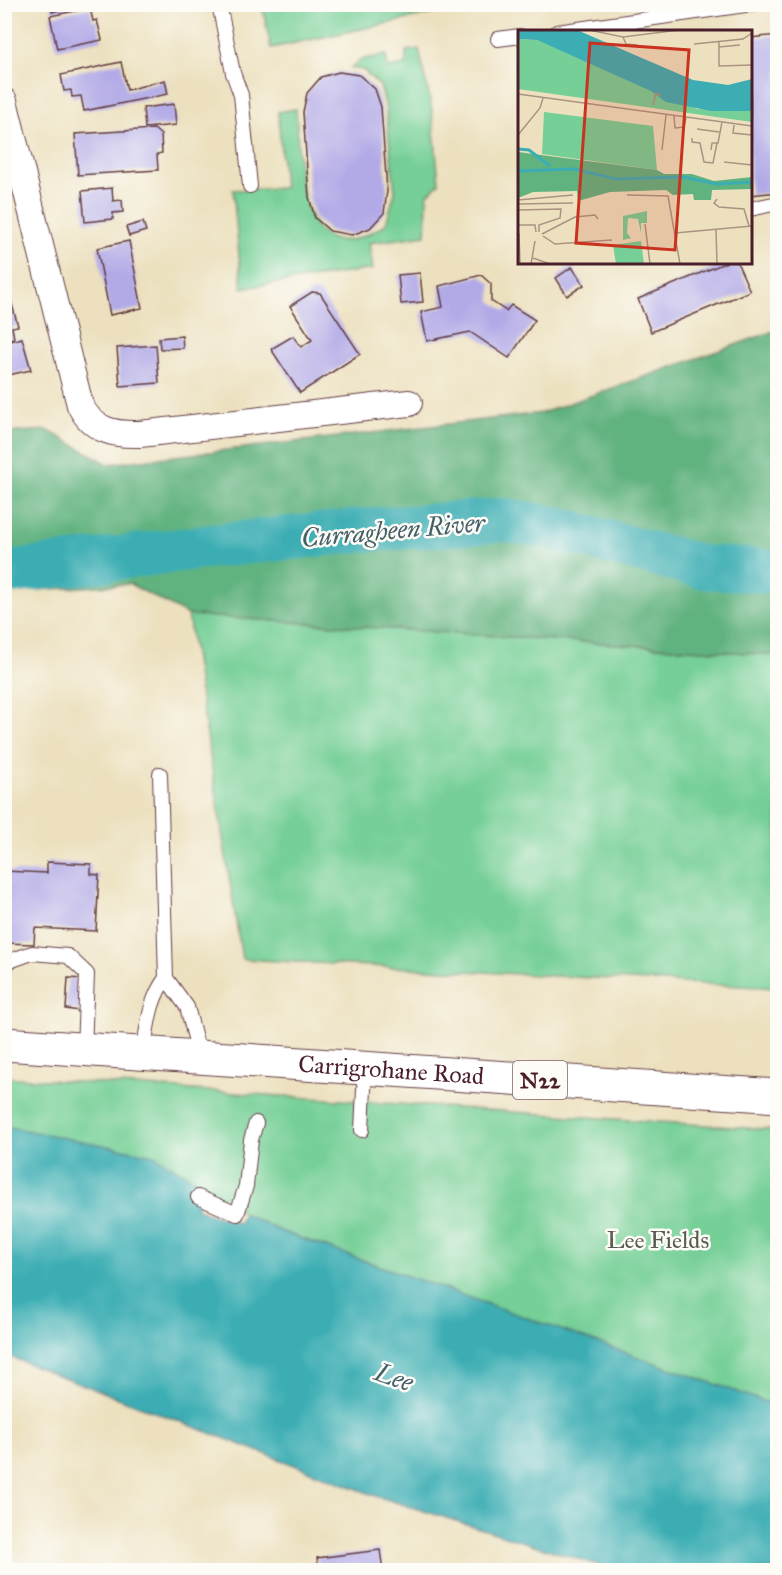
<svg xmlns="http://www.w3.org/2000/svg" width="782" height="1575" viewBox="0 0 782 1575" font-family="'IM FELL Great Primer',serif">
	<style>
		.green { fill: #75cf96; stroke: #607760; stroke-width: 1.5 }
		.forest { fill: #60b27f; stroke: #556855; stroke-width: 1.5 }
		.water { fill: #3badb3; stroke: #42666f; stroke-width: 1.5 }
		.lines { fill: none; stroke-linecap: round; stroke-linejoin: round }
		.river { stroke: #3badb3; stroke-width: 44 }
		.building { fill: #b2aae7 }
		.lane-casing { stroke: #623c41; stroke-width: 16 }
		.street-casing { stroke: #623c41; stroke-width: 28 }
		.highway-casing { stroke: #623c41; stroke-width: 35 }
		.lane { stroke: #fff; stroke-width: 14 }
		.street { stroke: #fff; stroke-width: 26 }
		.highway { stroke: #fff; stroke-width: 33 }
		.labels { text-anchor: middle; stroke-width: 5; stroke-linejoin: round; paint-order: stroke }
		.shield { fill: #fdfcf7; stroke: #806168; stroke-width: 1.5 }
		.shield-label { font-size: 22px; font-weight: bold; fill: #4a1f2b }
		.street-label { font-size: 24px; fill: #4a1f2b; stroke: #fdfcf7 }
		.park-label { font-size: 24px; fill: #595d50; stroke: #fdfcf7 }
		.water-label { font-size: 26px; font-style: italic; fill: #435f68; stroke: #fdfcf7 }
		.inset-river { fill: none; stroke: #3badb3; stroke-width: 3 }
		.inset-road { fill: none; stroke: #ab9383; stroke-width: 1.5 }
		.view { fill: #c8321e; fill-opacity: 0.15; stroke: #c8321e; stroke-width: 3 }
		.inset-edge { fill: none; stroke: #4a1f2b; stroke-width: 3 }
	</style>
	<rect width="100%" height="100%" fill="#fdfcf7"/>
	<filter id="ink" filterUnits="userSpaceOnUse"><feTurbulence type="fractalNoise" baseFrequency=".0167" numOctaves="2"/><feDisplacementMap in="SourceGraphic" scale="12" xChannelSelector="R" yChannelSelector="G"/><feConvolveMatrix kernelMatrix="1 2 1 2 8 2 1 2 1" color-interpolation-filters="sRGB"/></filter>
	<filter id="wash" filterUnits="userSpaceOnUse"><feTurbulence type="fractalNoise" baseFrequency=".008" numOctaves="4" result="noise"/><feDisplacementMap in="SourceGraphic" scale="24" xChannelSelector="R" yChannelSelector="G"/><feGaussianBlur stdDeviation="1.35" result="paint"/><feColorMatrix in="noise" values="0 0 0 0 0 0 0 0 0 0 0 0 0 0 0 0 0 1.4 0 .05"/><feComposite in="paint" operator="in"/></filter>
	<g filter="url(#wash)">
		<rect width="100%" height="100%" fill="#ece0be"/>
		<!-- green -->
		<g class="green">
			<polygon points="262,4 475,4 475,5 271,48"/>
			<path d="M419 49 432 110 439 183 427 195 426 235 369 243 373 269 242 288 233 190 284 188 278 112 296 109C300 166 294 284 386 224L395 192 385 103 380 86 363 70 351 68 360 60 386 55 388 68 406 65V51Z"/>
			<polygon points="188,615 777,655 777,988 242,959"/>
			<polygon points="4,1077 777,1130 777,1406 280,1231 243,1213 154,1155 5,1128"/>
		</g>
		<!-- forest -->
		<polygon class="forest" points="777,330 777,655 188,615 130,584 5,592 5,433 47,430 108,464 542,413"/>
		<!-- water -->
		<polygon class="water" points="4,1126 154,1155 201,1184 197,1208 200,1210 239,1223 243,1213 280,1231 777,1406 777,1570 614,1570 376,1496 5,1355"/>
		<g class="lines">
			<!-- river -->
			<polyline class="river" points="4,573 203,547 357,531 505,520 554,528 703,567 778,572"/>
		</g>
		<g id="blocks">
			<!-- building -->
			<g class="building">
				<polygon points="50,4 80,4 80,5 52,12"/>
				<polygon points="90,8 93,21 97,20 102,40 57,49 50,16"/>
				<polygon points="778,35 778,192 750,195 750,38"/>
				<polygon points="121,62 127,90 165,80 168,94 84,111 81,96 72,97 71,90 64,91 61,75"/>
				<polygon points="339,72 359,75 375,89 381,107 387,191 384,213 370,228 352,235 330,231 315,218 309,197 303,112 307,93 321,77"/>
				<polygon points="174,104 176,125 145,128 143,108"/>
				<polygon points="154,129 161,135 162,153 157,154 158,170 78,175 75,134"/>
				<polygon points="112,188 113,201 122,200 123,212 113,213 113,219 85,222 82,191"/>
				<polygon points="143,222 146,231 129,236 126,227"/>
				<polygon points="129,241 142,308 110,315 97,248"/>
				<polygon points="727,262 737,262 750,291 651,332 638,299"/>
				<polygon points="572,267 584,285 567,296 556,278"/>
				<polygon points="420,273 423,302 401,304 398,275"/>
				<polygon points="481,275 491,284 491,301 506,311 511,305 535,320 509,358 470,332 427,341 421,312 443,307 439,286"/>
				<polygon points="4,276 18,326 12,327 14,338 4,340"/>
				<polygon points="312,292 320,293 360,354 300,393 271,349 293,336 301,347 312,340 290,306"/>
				<polygon points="182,336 183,348 160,349 159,338"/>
				<polygon points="22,338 31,370 4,376 4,343"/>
				<polygon points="156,345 159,383 120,386 117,348"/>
				<polygon points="47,862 91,864 91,874 99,875 96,931 35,928 34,944 4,943 4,871 47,873"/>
				<polygon points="68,978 82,979 79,1011 66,1009"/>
				<polygon points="380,1550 383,1570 319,1570 317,1558"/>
			</g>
		</g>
	</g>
	<g filter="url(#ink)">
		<use href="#blocks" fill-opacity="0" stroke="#623c41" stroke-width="1.5"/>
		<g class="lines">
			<defs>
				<g id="lane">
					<polyline points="219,4 233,73 241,95 250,186"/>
					<polyline points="557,32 752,4"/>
					<polyline points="498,39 520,36"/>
					<polyline points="750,209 778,203"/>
					<polyline points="4,963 32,953 68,956 87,974 84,1049"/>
					<polyline points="166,978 187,1007 200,1057"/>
					<path d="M143 1052C148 1026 149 1000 166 978L160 774"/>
					<polyline points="362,1130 365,1069"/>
					<polyline points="198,1197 237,1214 246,1186 251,1140 256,1123"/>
				</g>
				<path id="street" d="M4 101 80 405C92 430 113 435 140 434L409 403"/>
				<g id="highway">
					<path id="s1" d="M4 1044 778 1096"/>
				</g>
			</defs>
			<!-- lane casing -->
			<use href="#lane" class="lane-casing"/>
			<!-- street casing -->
			<use href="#street" class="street-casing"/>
			<!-- highway casing -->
			<use href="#highway" class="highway-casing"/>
			<!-- lane -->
			<use href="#lane" class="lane"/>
			<!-- street -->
			<use href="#street" class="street"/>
			<!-- highway -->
			<use href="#highway" class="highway"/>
		</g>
	</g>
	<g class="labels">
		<!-- shield labels -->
		<rect class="shield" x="513" y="1061" width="54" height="38" rx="4.5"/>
		<g class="shield-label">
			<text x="540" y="1088">N22</text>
		</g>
		<!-- street labels -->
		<g class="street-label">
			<text dy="8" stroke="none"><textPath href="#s1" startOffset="388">Carrigrohane Road</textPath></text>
		</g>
		<!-- park labels -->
		<g class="park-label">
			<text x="658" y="1248">Lee Fields</text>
		</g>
		<!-- water labels -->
		<g class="water-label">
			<text transform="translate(393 530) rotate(-5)" y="9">Curragheen River</text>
			<text transform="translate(394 1377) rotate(19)" y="9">Lee</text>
		</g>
	</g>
	<!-- overview -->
	<g transform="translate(518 30)">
		<rect width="234" height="234" fill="#ece0be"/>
		<path d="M0 9 19 10 179 79 234 81V92L0 59ZM26 82 135 96 139 140 24 124ZM129 181V193H123V203L120 189 110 188 109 203 113 208 105 210V186ZM123 211 126 234H98L95 215Z" fill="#75cf96"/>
		<path d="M0 122 139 140 146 144H174L196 151 234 147V159L194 160 193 170H176L175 164 155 165 148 160 92 162 60 171 59 161 15 162 0 168Z" fill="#60b27f"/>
		<path d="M0 0H59L175 50 210 55 234 49V81H193L148 72 133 61 19 10 0 9Z" fill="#3badb3"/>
		<path class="inset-river" d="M0 119 11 120 32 136M56 139 98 149 164 147 199 154 234 152M0 141 56 139"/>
		<path class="inset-road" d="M71 0 105 7 161 0M105 7 108 14 119 15M201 11V36L234 35M176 14 225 9 234 3M201 17 222 15M0 64 234 96M135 75 138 63 143 66M156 86 157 98 166 97 168 88M216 95 215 103 234 105M179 99 201 102M0 105 22 78 25 68M174 108V112L182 113 186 132 195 133 199 113M144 120 148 85M193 120 194 113H200L204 92M206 132 234 135M109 165 150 166 162 234M199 169 196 173 201 177 226 179 231 196M0 170 55 165M0 174 55 173M0 180 43 179 42 188 21 195V202M127 194 132 234M0 195H17L18 202M198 199 199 234M1 203 2 234M157 203 234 196M24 204 57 187 77 185 80 189M25 206 37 214 94 210M15 228 32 234M13 234 17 211"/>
		<path class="view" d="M72 13 171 20 157 220 58 213Z"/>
		<rect width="234" height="234" class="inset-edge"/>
	</g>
	<!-- margin -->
	<rect width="782" height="1575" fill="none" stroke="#fdfcf7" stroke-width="24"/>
</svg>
